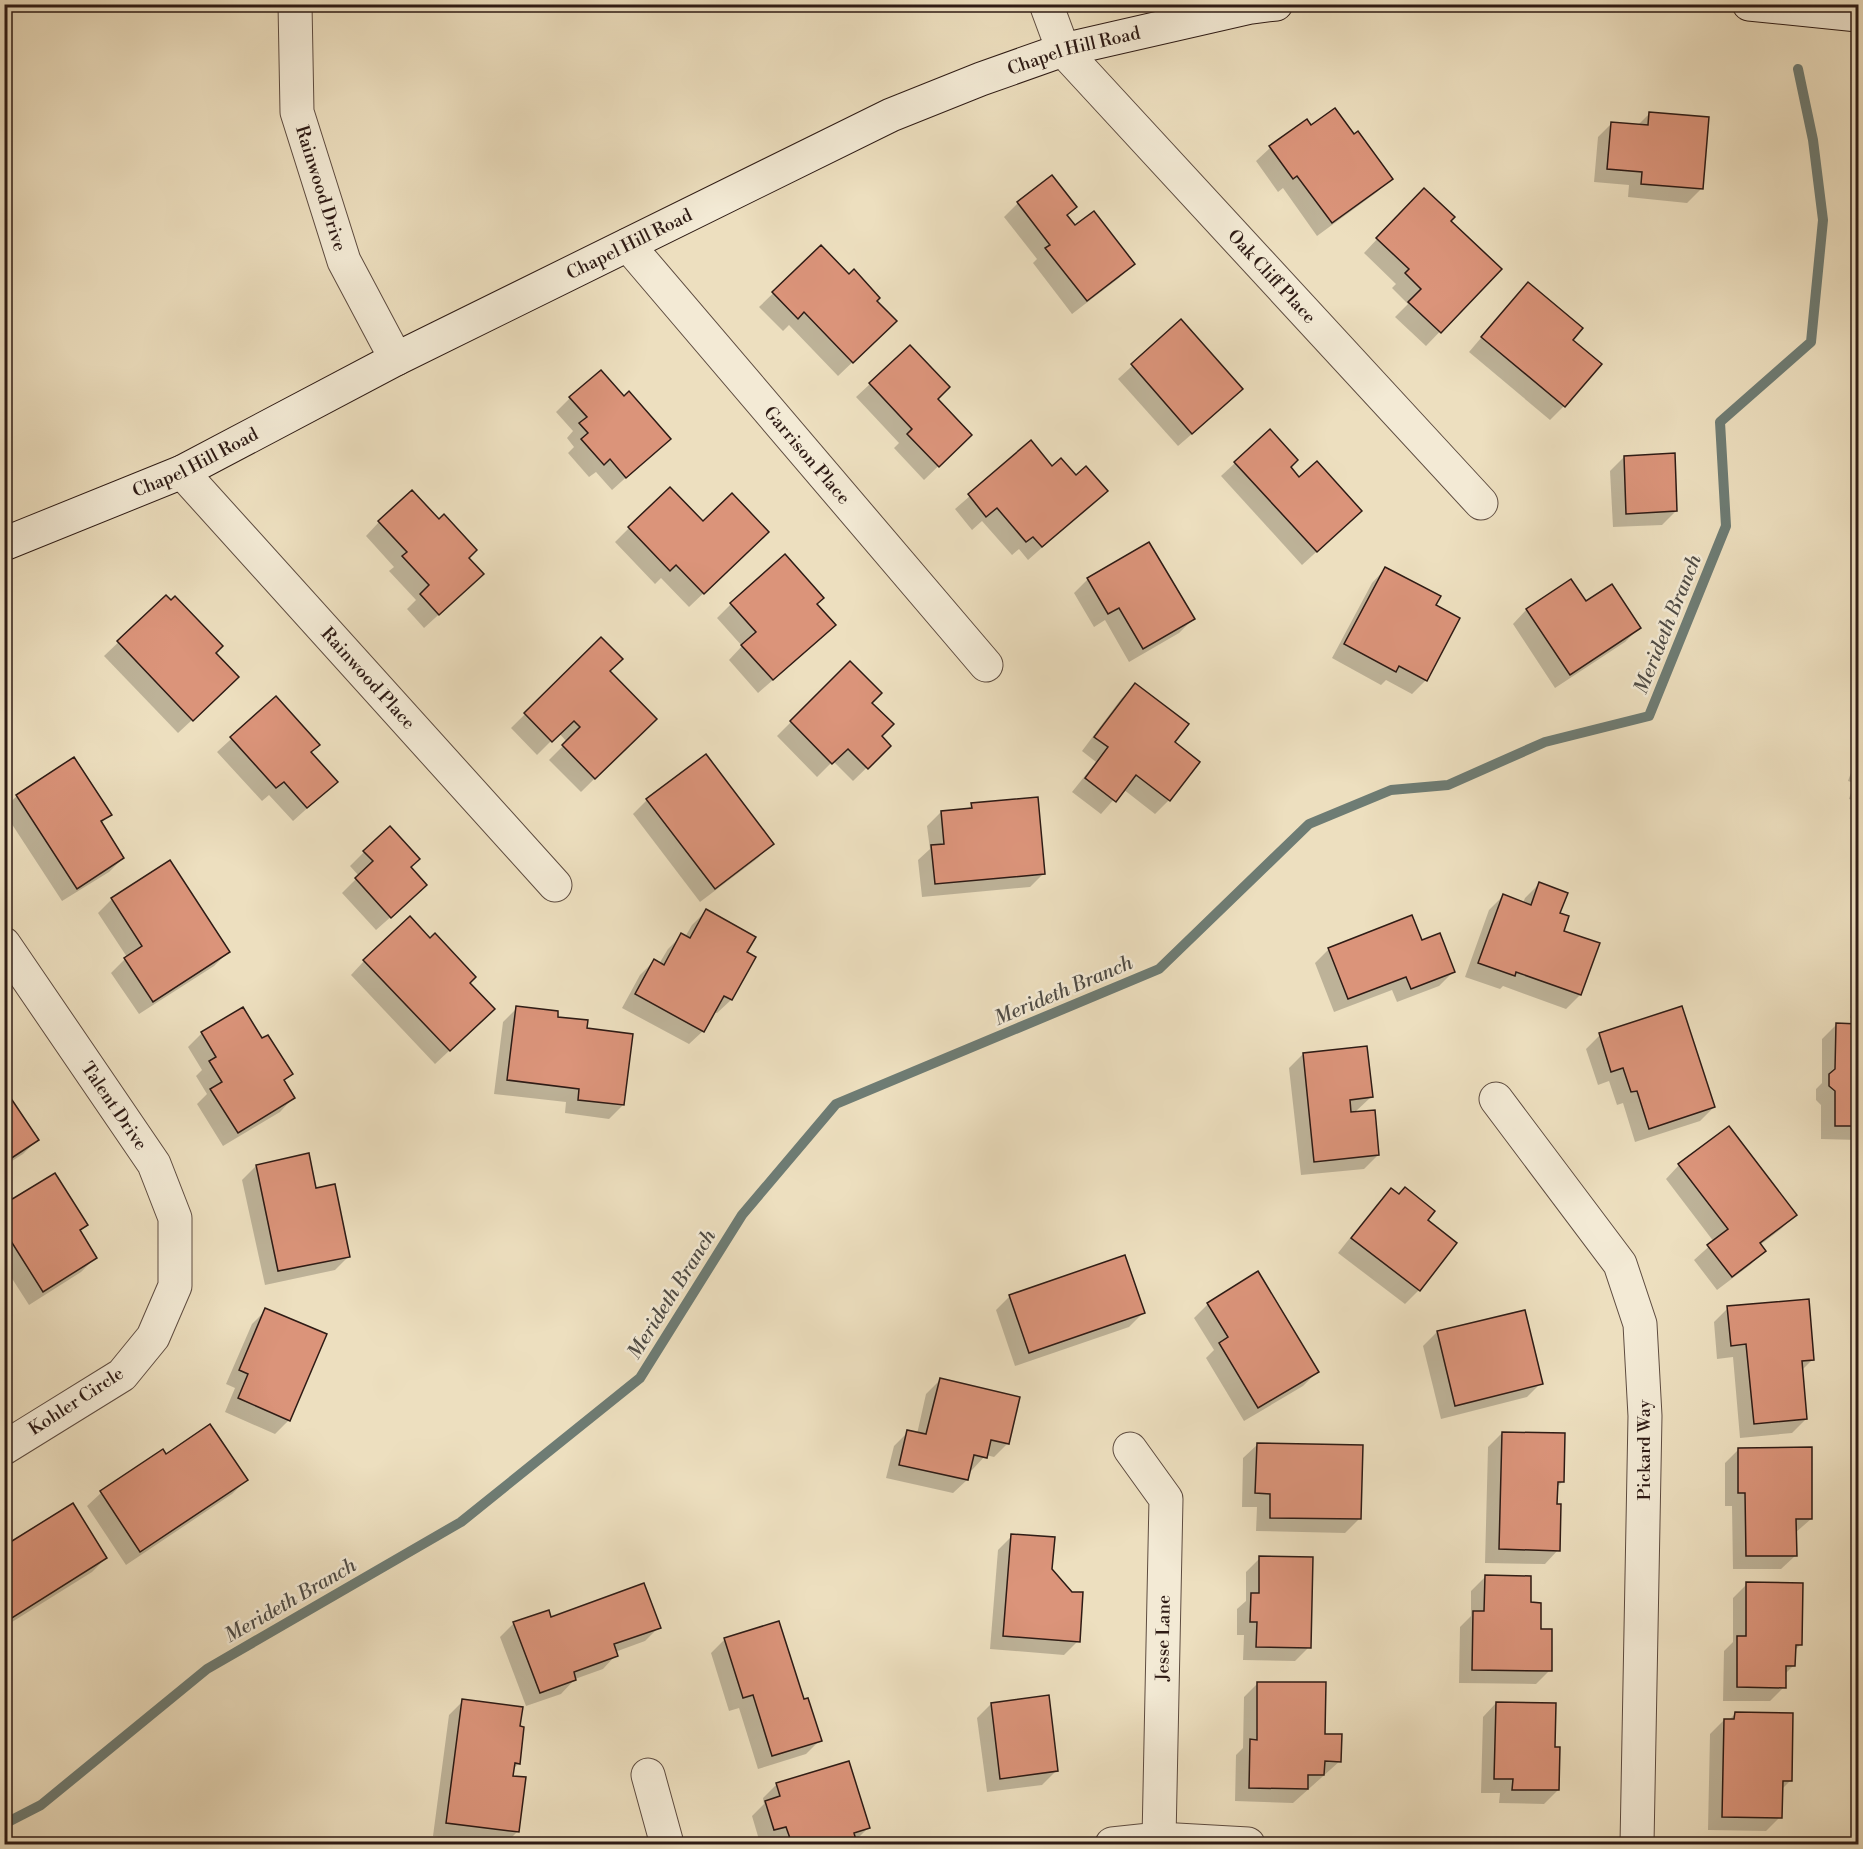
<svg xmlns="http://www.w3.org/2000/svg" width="1863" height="1849" viewBox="0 0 1863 1849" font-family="'Libre Bodoni',serif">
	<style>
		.shadow { fill: #0003 }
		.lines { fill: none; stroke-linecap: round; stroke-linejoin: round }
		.stream { stroke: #6e7c74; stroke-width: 10 }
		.building { fill: #db947a; stroke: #2e1b15; stroke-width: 1.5 }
		.street-casing { stroke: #5e4c40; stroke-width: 35 }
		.secondary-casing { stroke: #2e1b15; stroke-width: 35 }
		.street { stroke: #f3ead5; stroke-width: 33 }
		.secondary { stroke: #f3ead5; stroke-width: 33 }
		.labels { text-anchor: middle; stroke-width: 5; stroke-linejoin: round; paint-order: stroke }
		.street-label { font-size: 18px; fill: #2e1b15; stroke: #f3ead5 }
		.water-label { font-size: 20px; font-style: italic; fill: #4e4b45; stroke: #f3ead5 }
	</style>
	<rect width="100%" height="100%" fill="#eddfbf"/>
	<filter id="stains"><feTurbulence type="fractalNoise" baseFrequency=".00333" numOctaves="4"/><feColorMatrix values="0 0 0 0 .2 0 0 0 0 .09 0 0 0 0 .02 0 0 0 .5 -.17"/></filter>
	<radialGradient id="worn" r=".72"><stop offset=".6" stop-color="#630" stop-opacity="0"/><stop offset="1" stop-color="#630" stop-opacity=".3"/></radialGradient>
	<!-- shadow -->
	<g class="shadow">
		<polygon points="1650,113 1701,189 1687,203 1628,197 1629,185 1594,182 1598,137 1612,123 1638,125"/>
		<polygon points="1306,121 1311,127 1354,136 1391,179 1377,192 1317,236 1283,188 1278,192 1256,161 1270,148"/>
		<polygon points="1018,203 1075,207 1066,216 1075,227 1133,264 1119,278 1072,314 1033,263 1037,259 1004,217"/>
		<polygon points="1410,204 1449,221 1500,269 1426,346 1395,317 1408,304 1392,288 1396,284 1364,253"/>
		<polygon points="821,247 876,301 881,335 838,376 789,325 783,331 759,307"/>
		<polygon points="1515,298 1570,340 1564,406 1550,420 1469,352"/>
		<polygon points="1181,321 1228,403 1178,446 1118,379"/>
		<polygon points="870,384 956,449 924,480 894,448 899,443 856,397"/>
		<polygon points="570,398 623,398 669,439 612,490 596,472 589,477 568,453 574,447 567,438 573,431 556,412"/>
		<polygon points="1031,443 1052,468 1106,491 1028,560 1019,549 1012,555 982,521 972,530 955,509"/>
		<polygon points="1624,457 1676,511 1662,525 1613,527 1610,471"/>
		<polygon points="1235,463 1289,468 1346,525 1302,565 1221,476"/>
		<polygon points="379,522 467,559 468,588 424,628 407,609 416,600 389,571 394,567 366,536"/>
		<polygon points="703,523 753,546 689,607 661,578 655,584 615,542 629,528"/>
		<polygon points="1385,569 1434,606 1426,680 1412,694 1386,680 1381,685 1332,658 1372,583"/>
		<polygon points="1088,579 1193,619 1179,633 1129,662 1105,620 1094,627 1074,593"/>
		<polygon points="1570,581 1585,603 1639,628 1625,642 1555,688 1513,624 1526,610"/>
		<polygon points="166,597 214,653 223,691 178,733 104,656"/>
		<polygon points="731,604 815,604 820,639 758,693 729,660 742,646 717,618"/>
		<polygon points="601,639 608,671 655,719 581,792 549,760 567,742 559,733 537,755 511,728"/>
		<polygon points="850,663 870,703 880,736 889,746 853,781 833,761 817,777 777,736"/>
		<polygon points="1135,685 1173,743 1169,800 1155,814 1123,789 1101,814 1072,792 1096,762 1082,751 1121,699"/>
		<polygon points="276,698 310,753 322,795 293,821 269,795 262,801 217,752"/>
		<polygon points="1858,753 1858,802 1849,799 1854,783 1848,781"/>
		<polygon points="17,796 110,814 101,824 123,858 109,872 62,901 4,812 4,808"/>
		<polygon points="647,800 772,844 758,858 700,902 633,814"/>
		<polygon points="972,805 1044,873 1030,887 922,897 918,860 930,849 927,826 941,812 967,810"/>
		<polygon points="364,852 411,899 376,930 342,893 359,876 350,866"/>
		<polygon points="1539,884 1559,914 1562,932 1598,944 1580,995 1566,1009 1503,986 1500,989 1465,977 1489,910 1503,896 1523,903 1525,898"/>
		<polygon points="112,899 228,952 214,966 139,1014 111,973 127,957 98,913"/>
		<polygon points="706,911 745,953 731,1000 717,1013 714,1012 703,1031 689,1044 622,1008 640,975 654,961 659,964 668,949 682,935 685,937 692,925"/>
		<polygon points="430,940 468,983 479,1023 435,1064 351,975 364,961"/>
		<polygon points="1421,942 1453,972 1439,986 1397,1002 1392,990 1334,1012 1315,963 1329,949"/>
		<polygon points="1858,949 1858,964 1856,964"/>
		<polygon points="1858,973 1858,1020 1850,1018"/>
		<polygon points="517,1008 556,1018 585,1030 623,1105 609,1119 565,1113 566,1102 494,1094 503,1022"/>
		<polygon points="243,1009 262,1040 291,1074 283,1082 293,1098 280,1112 223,1146 197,1104 207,1094 196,1076 202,1070 188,1047 202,1033"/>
		<polygon points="1836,1025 1858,1025 1858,1140 1821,1139 1821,1105 1816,1100 1816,1089 1822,1083 1822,1039"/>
		<polygon points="1600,1035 1714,1107 1700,1121 1635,1142 1623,1103 1617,1105 1609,1081 1598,1085 1586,1049"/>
		<polygon points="1303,1054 1371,1097 1354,1113 1378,1155 1364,1169 1301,1175 1289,1068"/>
		<polygon points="4,1091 37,1140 23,1154 4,1166"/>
		<polygon points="1679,1165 1795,1215 1781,1229 1760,1245 1764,1251 1750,1265 1717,1290 1694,1260 1714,1242 1666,1179"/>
		<polygon points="256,1166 315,1190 349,1256 335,1270 265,1285 242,1180"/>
		<polygon points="1391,1190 1455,1244 1419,1290 1405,1304 1338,1253 1377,1204"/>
		<polygon points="4,1206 86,1225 79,1232 95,1258 81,1272 29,1305 4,1266"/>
		<polygon points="1010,1296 1143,1313 1129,1327 1015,1366 996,1310"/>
		<polygon points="1208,1304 1317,1372 1303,1386 1244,1421 1206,1358 1214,1350 1194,1318"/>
		<polygon points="1728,1308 1813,1359 1801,1371 1806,1419 1792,1433 1740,1438 1733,1357 1717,1359 1714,1322"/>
		<polygon points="266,1310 289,1420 275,1434 225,1412 235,1388 226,1384 252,1324"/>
		<polygon points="1437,1332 1541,1383 1527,1397 1441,1419 1423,1346"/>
		<polygon points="940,1380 1008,1443 994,1457 986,1455 971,1471 969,1471 967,1480 953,1493 886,1478 894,1446 908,1432 917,1434 926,1394"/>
		<polygon points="1502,1433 1562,1482 1556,1488 1558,1550 1545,1564 1485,1563 1488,1447"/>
		<polygon points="1257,1445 1359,1519 1345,1533 1256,1531 1257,1507 1242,1507 1243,1458"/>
		<polygon points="1739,1449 1811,1519 1795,1533 1795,1556 1781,1569 1733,1569 1732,1506 1725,1506 1725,1463"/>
		<polygon points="163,1451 166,1456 246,1480 232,1494 126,1565 87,1506 101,1493"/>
		<polygon points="1012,1536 1051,1570 1078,1641 1064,1655 990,1649 998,1550"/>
		<polygon points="4,1548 106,1558 92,1572 4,1627"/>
		<polygon points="1260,1558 1309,1647 1295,1661 1243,1660 1244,1635 1237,1635 1237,1609 1246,1601 1246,1572"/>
		<polygon points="1485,1577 1530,1604 1550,1670 1536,1684 1459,1683 1460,1627 1471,1616 1471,1591"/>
		<polygon points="1747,1584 1801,1644 1794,1651 1794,1665 1784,1675 1784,1687 1770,1701 1723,1701 1724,1651 1733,1642 1733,1598"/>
		<polygon points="550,1619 659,1627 645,1641 615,1652 616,1655 603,1669 575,1679 561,1694 526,1706 500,1637 514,1623"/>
		<polygon points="725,1639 803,1701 820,1740 806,1754 758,1769 739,1708 729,1711 711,1653"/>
		<polygon points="1258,1683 1323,1735 1340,1761 1293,1803 1235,1801 1236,1755 1243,1748 1244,1697"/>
		<polygon points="463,1701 518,1728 519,1763 513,1769 512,1777 518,1831 505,1844 433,1836 449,1715"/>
		<polygon points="1496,1703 1558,1790 1544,1804 1499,1803 1500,1793 1481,1793 1483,1717"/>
		<polygon points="991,1704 1056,1771 1042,1785 987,1792 977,1718"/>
		<polygon points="1735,1714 1791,1780 1781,1790 1780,1817 1766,1831 1708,1830 1710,1734 1724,1720 1729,1720"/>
		<polygon points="777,1784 868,1828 855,1841 856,1844 774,1844 772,1839 760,1843 752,1816 764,1804 763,1798"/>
	</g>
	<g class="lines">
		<!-- stream -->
		<polyline class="stream" points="4,1824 41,1805 207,1669 461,1522 640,1378 742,1215 836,1104 1159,969 1309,824 1391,790 1448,785 1545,742 1649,716 1726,526 1720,422 1811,342 1823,220 1813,140 1798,69"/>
	</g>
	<!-- building -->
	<g class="building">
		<polygon points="1335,108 1354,134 1358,131 1393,179 1332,223 1297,176 1293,179 1269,146 1307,119 1311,125"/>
		<polygon points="1649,112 1709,117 1703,189 1641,184 1642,172 1607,169 1611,122 1648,125"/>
		<polygon points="1052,175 1077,207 1067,215 1075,225 1094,211 1135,264 1087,301 1045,248 1050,245 1017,202"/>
		<polygon points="1424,188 1455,217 1451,221 1502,269 1441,333 1408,302 1421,289 1405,273 1409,269 1376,238"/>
		<polygon points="821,245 849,274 854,269 880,298 877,301 897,321 853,363 804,312 798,319 772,292"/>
		<polygon points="1528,282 1583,328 1573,340 1602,364 1565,407 1481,337"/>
		<polygon points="1181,319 1243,389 1192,434 1131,364"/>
		<polygon points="910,345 950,387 938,399 972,435 939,467 907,434 912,429 869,383"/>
		<polygon points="601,370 624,396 629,391 671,439 626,478 610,459 604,465 581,439 588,433 579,423 587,417 569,397"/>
		<polygon points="1270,429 1298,460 1291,467 1299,477 1317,461 1362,511 1317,552 1234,462"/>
		<polygon points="1031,440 1052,466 1061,458 1076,475 1086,466 1108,491 1042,547 1033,537 1026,542 997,508 986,517 968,494"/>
		<polygon points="1675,453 1677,511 1626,514 1624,456"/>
		<polygon points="670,487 703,521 732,493 769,532 704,594 676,565 670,571 628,527"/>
		<polygon points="412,490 439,519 444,514 477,550 469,558 484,574 439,615 420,594 429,585 402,556 407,552 378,521"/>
		<polygon points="1149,542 1195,619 1143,649 1119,608 1108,614 1087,578"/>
		<polygon points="785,554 824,598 817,604 836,625 773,680 741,645 756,632 730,603"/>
		<polygon points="1385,567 1441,596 1436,605 1460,618 1427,681 1399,666 1396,672 1344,644"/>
		<polygon points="1571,579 1586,601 1612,584 1641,628 1570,675 1526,609"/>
		<polygon points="166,595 171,600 175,596 223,646 216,653 239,677 193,721 117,641"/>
		<polygon points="601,637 623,659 610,671 657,719 595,779 562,745 580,727 574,721 552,742 524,713"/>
		<polygon points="850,661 882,693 872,703 894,724 882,736 891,746 868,769 848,749 832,764 790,721"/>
		<polygon points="1135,683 1189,724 1175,742 1200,762 1170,801 1136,775 1116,802 1085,778 1108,747 1094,737"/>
		<polygon points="276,696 320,745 311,752 338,782 307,808 284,782 276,788 230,737"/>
		<polygon points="706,754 774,844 715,889 646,799"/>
		<polygon points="74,757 112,815 101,821 124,858 77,889 16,795"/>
		<polygon points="1038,797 1045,874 935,884 931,845 944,844 941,811 972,808 971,803"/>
		<polygon points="390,826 420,859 411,867 427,885 391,918 355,878 373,861 363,851"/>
		<polygon points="170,860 230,952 153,1002 124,958 142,946 111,898"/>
		<polygon points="1539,882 1568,893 1560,913 1569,916 1564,931 1600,943 1581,995 1516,972 1515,976 1478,963 1503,894 1531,905"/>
		<polygon points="706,909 756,937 747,952 756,957 732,1000 724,996 704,1032 635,994 654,959 664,965 681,933 690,938"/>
		<polygon points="1412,915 1422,940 1440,933 1455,972 1411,989 1406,977 1348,999 1328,948"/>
		<polygon points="410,916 430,938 435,933 476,977 470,983 495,1009 450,1051 363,960"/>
		<polygon points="516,1006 558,1011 558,1017 588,1020 587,1028 633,1034 624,1105 578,1100 579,1089 507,1080"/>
		<polygon points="1682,1006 1715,1107 1649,1129 1637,1091 1631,1092 1623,1068 1611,1072 1599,1033"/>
		<polygon points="243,1007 262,1038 268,1035 293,1074 284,1080 295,1098 238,1133 210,1089 222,1082 209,1061 216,1057 201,1032"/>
		<polygon points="1836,1023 1858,1024 1858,1126 1835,1126 1835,1091 1829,1086 1829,1074 1835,1069"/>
		<polygon points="1367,1046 1373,1097 1350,1100 1351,1112 1375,1110 1379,1155 1314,1162 1303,1053"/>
		<polygon points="4,1088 39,1140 4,1163"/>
		<polygon points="1729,1126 1797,1215 1760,1243 1766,1251 1732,1277 1707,1245 1728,1229 1678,1164"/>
		<polygon points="309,1153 316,1188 335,1184 350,1257 278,1271 256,1165"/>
		<polygon points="55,1173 88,1225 80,1230 97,1258 43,1292 4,1230 4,1204"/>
		<polygon points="1405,1187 1435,1211 1428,1220 1457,1243 1420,1291 1351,1238 1391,1188 1399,1194"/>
		<polygon points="1125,1255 1145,1313 1029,1353 1009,1295"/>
		<polygon points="1258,1271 1319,1372 1258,1408 1219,1343 1228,1337 1207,1303"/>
		<polygon points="1809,1299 1814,1360 1802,1361 1807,1419 1754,1424 1746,1344 1731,1346 1727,1306"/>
		<polygon points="265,1308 327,1334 290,1421 238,1398 248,1374 239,1370"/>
		<polygon points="1525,1310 1543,1384 1455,1406 1437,1331"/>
		<polygon points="940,1378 1020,1397 1009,1444 991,1440 987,1458 974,1455 968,1480 899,1465 907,1430 926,1434"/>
		<polygon points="210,1424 248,1480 140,1552 100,1491 163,1449 166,1454"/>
		<polygon points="1502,1432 1565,1433 1564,1482 1558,1482 1557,1504 1561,1504 1560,1551 1499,1549"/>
		<polygon points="1257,1443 1363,1445 1361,1519 1270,1518 1270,1494 1255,1493"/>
		<polygon points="1812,1447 1812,1519 1796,1519 1797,1556 1746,1556 1745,1493 1738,1493 1738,1448"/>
		<polygon points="73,1503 107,1558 4,1623 4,1546"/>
		<polygon points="1011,1534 1055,1537 1052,1569 1072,1592 1083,1592 1080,1642 1003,1636"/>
		<polygon points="1259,1556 1313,1557 1311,1648 1256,1647 1257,1622 1250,1622 1251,1593 1259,1593"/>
		<polygon points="1485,1575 1531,1576 1531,1602 1541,1603 1541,1629 1552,1629 1552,1671 1472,1670 1473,1611 1484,1611"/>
		<polygon points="1746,1582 1803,1583 1802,1645 1796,1645 1795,1666 1786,1666 1786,1688 1737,1687 1737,1636 1746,1636"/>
		<polygon points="644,1583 661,1628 614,1644 618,1656 574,1672 576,1680 540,1693 513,1622 549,1610 551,1617"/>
		<polygon points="779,1621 804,1699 808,1698 822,1741 772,1756 753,1695 743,1698 724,1638"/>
		<polygon points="1257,1682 1326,1682 1325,1734 1342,1734 1341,1762 1325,1761 1324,1775 1308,1775 1308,1789 1249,1788 1250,1739 1257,1740"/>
		<polygon points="1049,1695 1058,1771 1000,1779 991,1703"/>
		<polygon points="462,1699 523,1707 520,1726 524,1727 520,1764 515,1763 513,1776 526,1777 519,1832 446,1823"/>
		<polygon points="1496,1702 1556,1703 1555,1747 1560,1747 1559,1790 1512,1790 1513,1779 1494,1779"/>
		<polygon points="1735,1712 1793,1713 1792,1781 1783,1781 1782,1818 1722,1817 1724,1719 1734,1719"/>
		<polygon points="849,1761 870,1828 854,1833 857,1844 792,1844 786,1827 774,1830 765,1801 780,1796 776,1783"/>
	</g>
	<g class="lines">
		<defs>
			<g id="street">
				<path id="s1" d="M295 4 297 112 344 261 396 359"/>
				<path id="s2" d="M1046 4 1063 50 1481 503"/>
				<path id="s3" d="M628 245 986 665"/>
				<path id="s4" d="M182 472 555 885"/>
				<path id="s5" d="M4 944 154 1164 175 1218V1286L153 1337 122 1375 4 1448"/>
				<polyline points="1496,1099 1620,1264 1640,1324 1645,1416 1637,1844"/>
				<polyline points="1130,1449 1166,1499 1159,1839"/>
				<polyline points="648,1775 667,1844"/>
				<polyline points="1112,1844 1159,1839 1248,1844"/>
			</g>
			<g id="secondary">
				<polyline points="1749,4 1858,15"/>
				<path id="s6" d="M4 544 182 472 396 359 891 115 981 79 1063 50 1251 7 1276 4"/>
			</g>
		</defs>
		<!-- street casing -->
		<use href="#street" class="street-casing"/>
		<!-- secondary casing -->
		<use href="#secondary" class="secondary-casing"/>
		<!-- street -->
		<use href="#street" class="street"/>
		<!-- secondary -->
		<use href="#secondary" class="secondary"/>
	</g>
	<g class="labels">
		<!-- street labels -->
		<g class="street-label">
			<text dy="6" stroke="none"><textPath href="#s6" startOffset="1180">Chapel Hill Road</textPath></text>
			<text dy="6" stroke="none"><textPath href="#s1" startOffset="188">Rainwood Drive</textPath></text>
			<text dy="6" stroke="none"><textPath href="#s6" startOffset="694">Chapel Hill Road</textPath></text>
			<text dy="6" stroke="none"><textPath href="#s2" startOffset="357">Oak Cliff Place</textPath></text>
			<text dy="6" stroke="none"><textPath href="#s3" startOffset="276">Garrison Place</textPath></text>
			<text dy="6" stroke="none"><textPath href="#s6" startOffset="208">Chapel Hill Road</textPath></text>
			<text dy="6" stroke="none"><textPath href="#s4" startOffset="278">Rainwood Place</textPath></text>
			<text dy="6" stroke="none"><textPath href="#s5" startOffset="196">Talent Drive</textPath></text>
			<text transform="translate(76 1401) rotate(-33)" y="6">Kohler Circle</text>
			<text transform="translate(1644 1450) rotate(-90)" y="6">Pickard Way</text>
			<text transform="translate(1163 1638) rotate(-89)" y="6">Jesse Lane</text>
		</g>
		<!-- water labels -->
		<g class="water-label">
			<text transform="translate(1667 624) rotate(-68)" y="7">Merideth Branch</text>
			<text transform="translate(1063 990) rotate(-23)" y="7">Merideth Branch</text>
			<text transform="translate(671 1294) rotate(-58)" y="7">Merideth Branch</text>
			<text transform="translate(290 1600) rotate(-30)" y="7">Merideth Branch</text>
		</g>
	</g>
	<!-- margin -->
	<rect width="1863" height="1849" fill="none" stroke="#eddfbf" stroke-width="24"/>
	<rect x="6" y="6" width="1851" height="1837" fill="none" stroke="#2e1b15" stroke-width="3"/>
	<rect x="12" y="12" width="1839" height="1825" fill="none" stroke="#2e1b15" stroke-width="1.5"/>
	<rect width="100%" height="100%" filter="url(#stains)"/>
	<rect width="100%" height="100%" fill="url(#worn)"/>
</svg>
